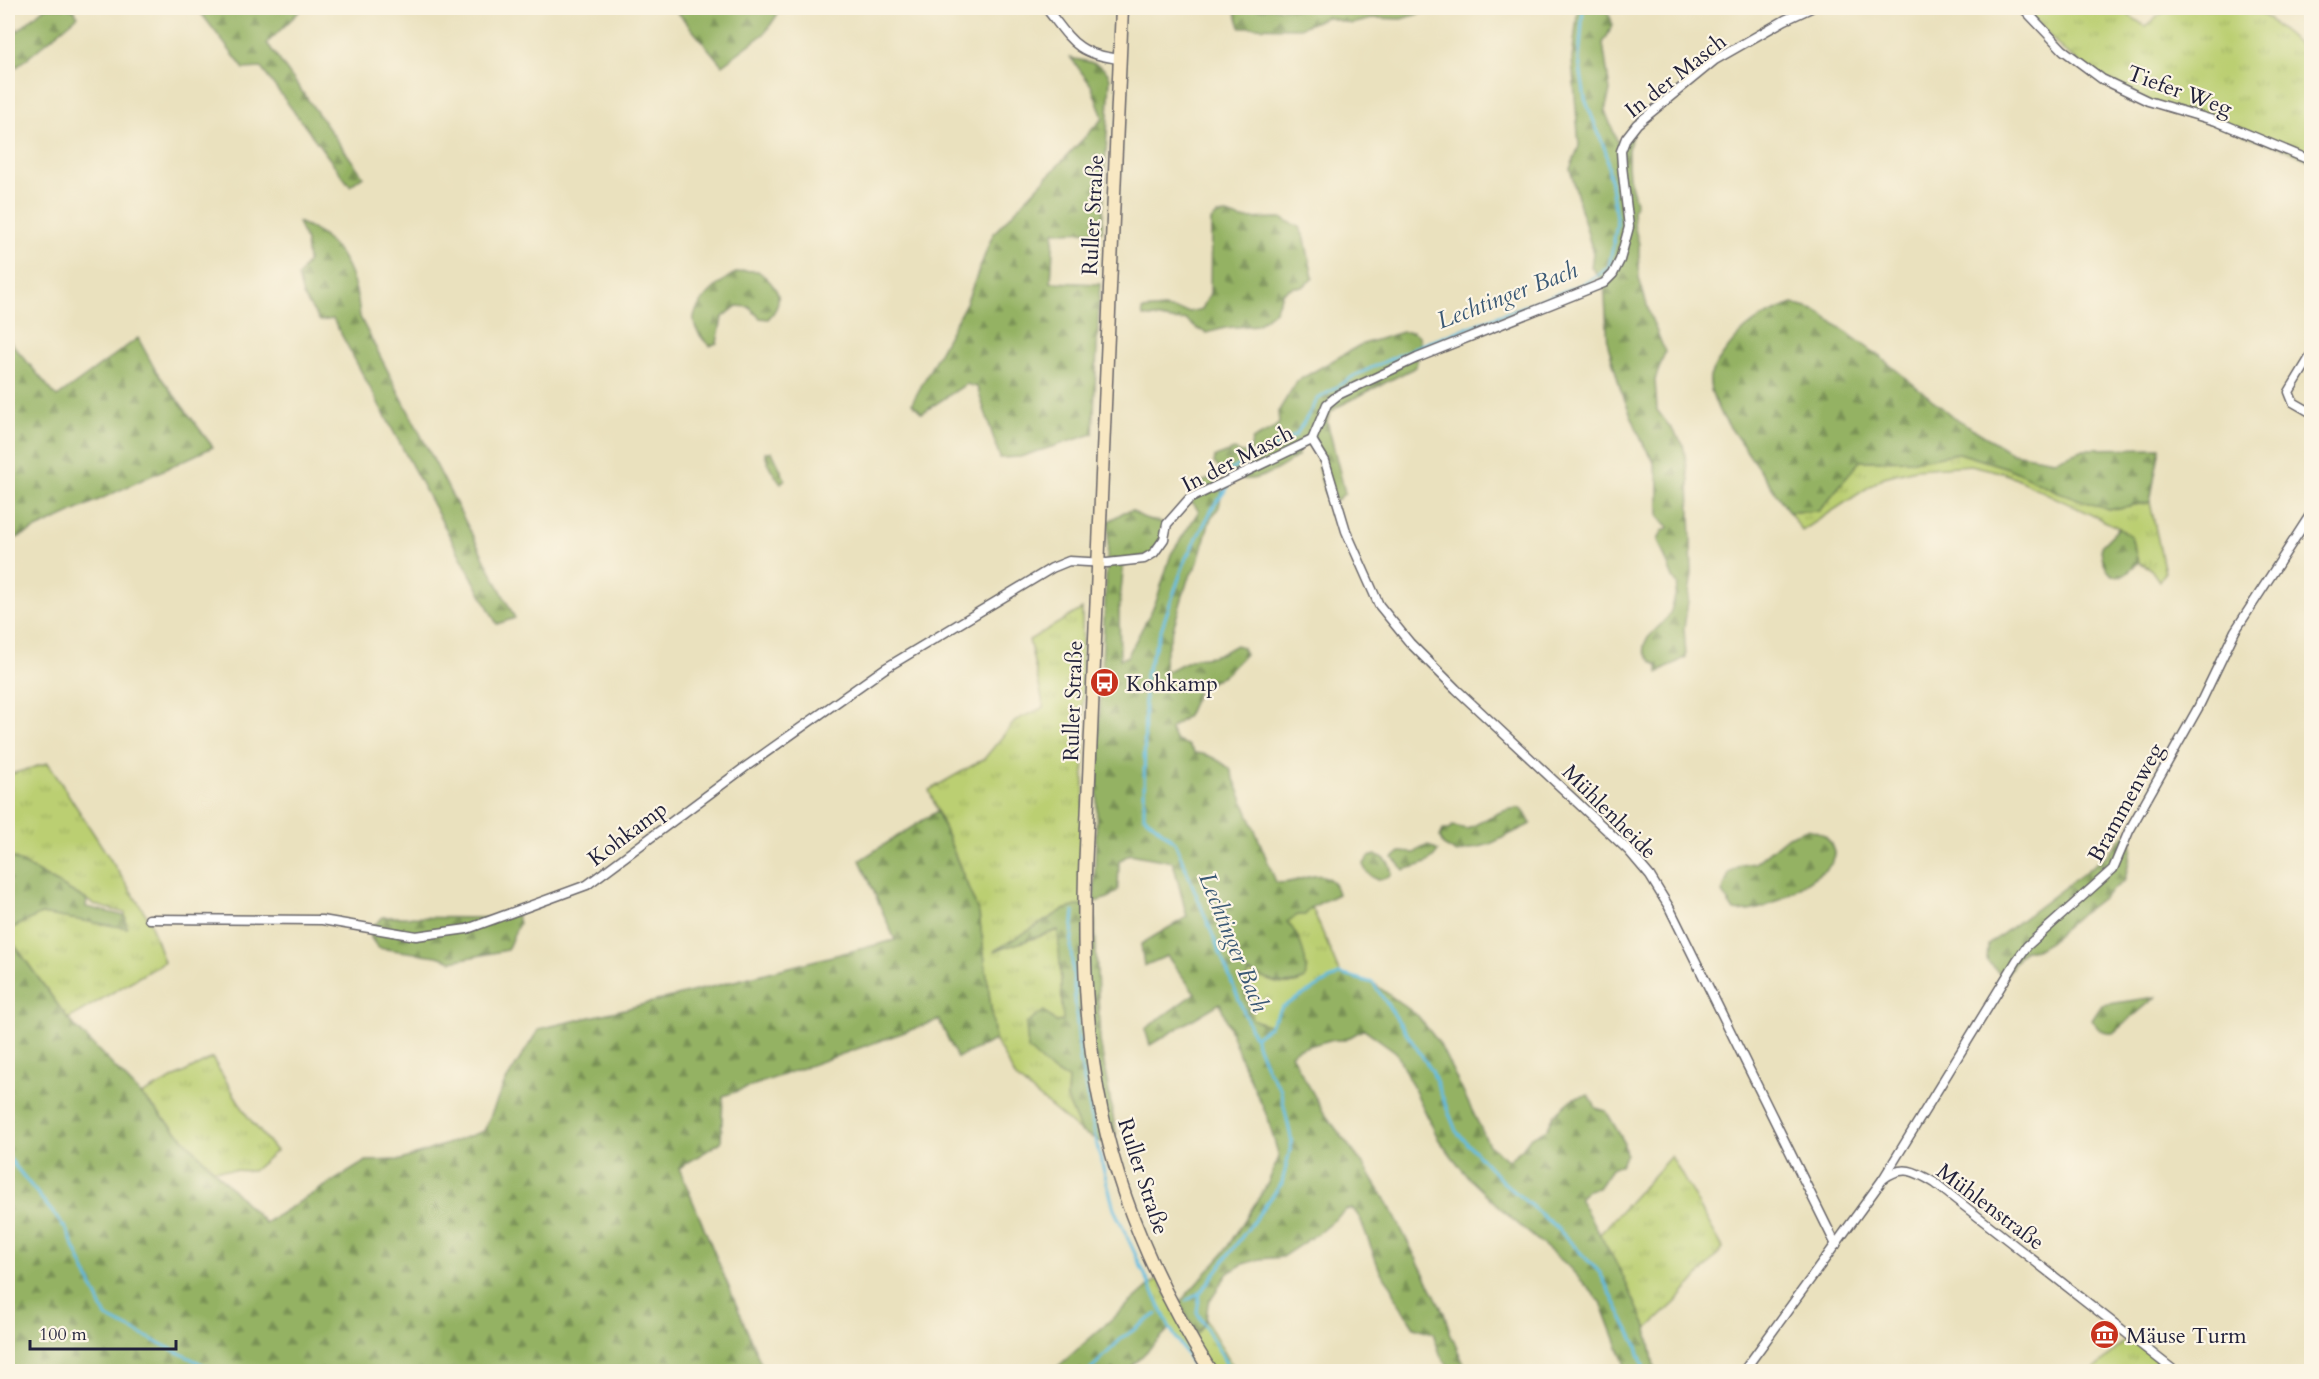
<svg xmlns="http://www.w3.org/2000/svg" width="2319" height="1379" viewBox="0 0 2319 1379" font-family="Cardo,serif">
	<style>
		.grass { fill: url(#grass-tufts); stroke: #6e7856; stroke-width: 1.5 }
		.forest { fill: url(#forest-firs); stroke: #5b6a50; stroke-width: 1.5 }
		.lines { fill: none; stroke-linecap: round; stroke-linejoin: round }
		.stream { stroke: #64bde1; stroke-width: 3 }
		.street-casing { stroke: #686569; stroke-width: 11 }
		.secondary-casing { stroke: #686569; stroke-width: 15 }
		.street { stroke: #fff; stroke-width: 8 }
		.secondary { stroke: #f8e8c3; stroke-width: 12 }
		.labels { text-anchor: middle; stroke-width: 4.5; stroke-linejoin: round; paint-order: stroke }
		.street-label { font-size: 22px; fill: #22223b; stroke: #fcf5e5 }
		.poi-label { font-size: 22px; fill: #22223b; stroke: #fcf5e5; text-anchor: start }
		.water-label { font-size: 24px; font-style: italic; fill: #395875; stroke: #fcf5e5 }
	</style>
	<defs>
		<pattern id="grass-tufts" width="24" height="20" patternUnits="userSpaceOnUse" patternTransform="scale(1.5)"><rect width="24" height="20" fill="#bbcf72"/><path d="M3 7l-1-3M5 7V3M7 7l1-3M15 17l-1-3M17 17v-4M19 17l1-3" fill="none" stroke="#a0b164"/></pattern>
		<pattern id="forest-firs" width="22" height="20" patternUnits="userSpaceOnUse" patternTransform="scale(1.5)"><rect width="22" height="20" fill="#94b264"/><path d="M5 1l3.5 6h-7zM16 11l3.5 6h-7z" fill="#789054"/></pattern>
	</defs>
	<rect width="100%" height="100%" fill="#fcf5e5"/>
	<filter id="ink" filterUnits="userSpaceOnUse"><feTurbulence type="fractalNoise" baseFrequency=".0167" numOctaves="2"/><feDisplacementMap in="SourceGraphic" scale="12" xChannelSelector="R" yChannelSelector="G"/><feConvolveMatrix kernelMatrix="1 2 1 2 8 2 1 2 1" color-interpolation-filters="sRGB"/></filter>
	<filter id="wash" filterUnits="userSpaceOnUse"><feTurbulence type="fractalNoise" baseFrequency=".008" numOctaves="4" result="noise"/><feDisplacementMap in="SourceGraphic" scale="24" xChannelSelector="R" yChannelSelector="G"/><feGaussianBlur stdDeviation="1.35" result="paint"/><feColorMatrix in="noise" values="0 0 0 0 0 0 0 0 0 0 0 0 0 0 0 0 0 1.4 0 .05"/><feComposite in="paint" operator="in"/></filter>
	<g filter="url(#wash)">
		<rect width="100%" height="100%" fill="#eae1be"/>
		<!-- grass -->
		<g class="grass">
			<polygon points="2023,8 2118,8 2145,26 2169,8 2255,8 2311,54 2311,161 2282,148 2148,101 2106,81 2063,50"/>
			<polygon points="1959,453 2008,468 2108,510 2150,502 2165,573 2159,581 2150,568 2138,562 2131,536 2119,528 2004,473 1971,465 1915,469 1884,477 1802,531 1789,512 1819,511 1859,461 1918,460"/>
			<polygon points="1082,609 1085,904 1063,910 998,950 1059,930 1063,1021 1056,1022 1051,1070 1068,1079 1067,1099 1081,1132 1016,1078 995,1040 979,914 929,790 984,759 1016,720 1044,707 1029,640"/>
			<polygon points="48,763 149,919 164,962 68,1019 8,936 8,930 41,914 127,927 125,913 95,905 8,855 8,775"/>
			<path d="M1312 907 1340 974 1282 1007 1269 1027 1252 1020 1245 995 1249 972C1269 981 1284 990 1305 979L1287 922C1294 913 1303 917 1312 907Z"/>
			<polygon points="212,1058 248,1117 276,1151 253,1171 213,1169 141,1095"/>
			<polygon points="1671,1156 1723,1248 1676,1302 1647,1329 1620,1270 1599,1235"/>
			<polygon points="1159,1279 1169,1301 1180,1302 1197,1333 1206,1320 1235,1371 1197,1371 1170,1328 1150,1285"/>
			<polygon points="2130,1336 2177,1372 2092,1372"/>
		</g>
		<!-- forest -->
		<g class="forest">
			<polygon points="44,8 72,8 78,16 17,67 8,54 8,15 18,31"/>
			<polygon points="197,8 303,8 267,43 363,176 350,186 261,68 244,69"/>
			<polygon points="674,8 782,8 765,33 722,65"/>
			<polygon points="1234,8 1430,8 1429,11 1401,19 1376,18 1352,24 1326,17 1300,28 1240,27"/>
			<path d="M1578 8H1605V10C1617 22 1611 30 1603 43L1610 91 1605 111 1621 150 1637 124 1628 149V164L1629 177 1636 202 1633 210 1634 225 1639 244V278L1650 315 1665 352 1655 380 1657 410 1683 444 1689 480 1692 574 1684 628 1686 657 1658 673V666C1623 643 1663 630 1670 613 1674 604 1675 593 1678 585L1673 578 1658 540 1662 531 1669 527 1659 517V482L1653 460 1643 444 1621 391 1608 345 1604 283 1591 267 1593 253 1570 169 1579 146 1572 59Z"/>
			<path d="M1071 58C1086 62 1104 62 1110 78L1102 231 1054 232 1051 282 1100 284 1093 434 1020 457 1000 458 977 387 966 384 922 413 912 403 967 301 993 234 1103 118 1091 85Z"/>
			<path d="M1227 214 1241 219 1281 218 1299 227 1305 239 1313 278 1303 287H1293L1283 292 1275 311 1257 325 1225 328 1207 333 1196 328 1186 320C1170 323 1159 315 1143 317L1142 310 1164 308 1189 312 1202 309 1210 293 1211 221 1217 215Z"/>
			<path d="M298 222C341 240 356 272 360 317L515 618 497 624 333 319 320 321 303 296 298 277 308 261 306 242Z"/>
			<path d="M758 271C776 285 788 299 768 319L760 318 749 307 737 306 722 318 717 343 710 346C703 340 696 332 694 322 691 306 724 276 739 272 744 270 752 271 758 271Z"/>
			<path d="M1793 304 1817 311 1879 356 1952 416 2012 453 2055 460 2084 449 2160 448 2150 502 2108 510 2056 491 2008 468 1959 453 1918 460 1860 461 1819 511 1789 512 1720 413C1715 403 1708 388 1710 377 1712 370 1718 362 1722 356 1743 326 1759 316 1793 304Z"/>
			<path d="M1402 332H1413L1419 336 1420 343 1416 367 1339 406 1331 412 1327 421 1345 493 1337 500 1325 493 1318 468 1325 461 1312 440 1298 447V456C1270 476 1242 493 1214 463L1215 457 1234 450 1242 453H1250L1252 440 1275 428 1279 423 1278 412 1297 381 1360 345Z"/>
			<polygon points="138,338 156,371 213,447 8,542 8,339 57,397"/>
			<path d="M765 452H772L785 479 781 483C774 475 766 463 765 452Z"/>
			<path d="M1216 478 1220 479 1222 492 1219 507 1210 520 1197 565 1188 579 1164 659 1165 672 1195 658 1212 656 1222 653 1236 645 1243 647 1245 654 1227 673 1199 689 1187 716 1170 729 1176 741 1188 745 1195 753C1209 754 1219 760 1230 769L1276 882C1296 888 1328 857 1338 894L1312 907 1305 915H1297L1287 922C1300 935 1309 961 1305 979 1283 990 1270 980 1249 972L1245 995 1252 1019 1270 1026 1282 1007 1340 974 1373 983 1418 1016 1439 1043 1489 1145 1508 1160 1522 1149 1530 1138 1547 1129 1554 1115 1574 1098 1589 1095 1596 1108 1606 1111 1623 1140 1626 1154 1620 1165 1611 1169 1598 1188 1588 1190 1579 1198 1620 1270 1647 1329 1655 1371H1627L1601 1302 1566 1264 1512 1219 1469 1178 1439 1140 1396 1052 1364 1029 1345 1040H1330L1298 1049 1291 1054 1324 1113 1365 1167 1391 1209 1444 1313 1451 1335 1467 1371H1452L1441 1357 1433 1333 1414 1327 1397 1301 1392 1287 1380 1271 1360 1218 1353 1209 1346 1210 1321 1231 1282 1257 1260 1259 1243 1264 1228 1273 1208 1303 1206 1320 1197 1334 1180 1302 1223 1254 1267 1185 1279 1157 1267 1116 1242 1062 1220 1003 1150 1045 1145 1029 1195 993 1167 956 1144 966 1141 944 1187 917 1173 862 1130 854 1119 861 1118 890 1108 898 1094 902 1100 1041 1116 1134 1110 1146 1081 1132 1067 1099 1068 1079 1051 1070 1028 1049 1026 1024 1044 1011 1056 1022 1063 1021 1058 930 994 951 1063 910 1094 901 1100 704 1109 521 1124 512 1132 510C1144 521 1152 519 1167 524L1154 553 1124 562 1119 610 1120 659 1127 657 1156 602 1171 554 1199 511 1189 499C1194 484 1201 480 1216 478Z"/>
			<path d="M2119 528 2131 536 2138 562C2134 566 2129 573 2124 575 2107 583 2101 557 2101 546Z"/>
			<path d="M1519 808 1525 813 1531 824 1490 844 1457 853 1443 845 1440 837 1443 830H1449L1452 826 1467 829C1483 822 1499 809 1519 808Z"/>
			<polygon points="937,811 979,914 995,1040 957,1058 939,1020 723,1096 721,1142 679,1168 764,1371 8,1371 8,936 68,1019 265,1223 366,1161 401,1160 484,1131 504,1084 539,1029 625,1009 895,940 860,860"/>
			<path d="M1807 829C1826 833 1829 836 1835 855L1832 863 1825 870C1799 886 1766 916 1734 911L1722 893 1729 873 1741 865 1755 863 1788 836Z"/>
			<polygon points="2129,831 2132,848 2125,880 2071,922 2050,942 2036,950 2024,950 2004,978 1987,961 1988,945 2106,856"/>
			<path d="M1428 845 1438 851C1431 865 1418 865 1404 870L1393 858 1400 852 1415 853 1418 850Z"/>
			<polygon points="8,855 87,900 86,907 125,916 127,928 41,914 8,930"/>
			<path d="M1376 855C1387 858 1390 863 1392 874 1379 883 1370 880 1363 865L1369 857Z"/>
			<polygon points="515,911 519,923 507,950 452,961 437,956 378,948 371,938 371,928 383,917 496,918"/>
			<path d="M2156 997 2113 1033C2101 1034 2099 1030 2092 1020L2102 1005Z"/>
			<polygon points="1150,1285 1170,1328 1127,1371 1053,1371"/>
		</g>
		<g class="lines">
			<!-- stream -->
			<g class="stream">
				<polyline points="1227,472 1296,435 1318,399 1354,376 1414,348 1588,282 1609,267 1617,224 1606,152 1585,99 1579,60 1583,8"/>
				<polyline points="1074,912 1071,949 1080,1060 1097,1145 1114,1209 1170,1328 1197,1372"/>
				<polyline points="1255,1037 1269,1027 1282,1007 1340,974 1373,983 1432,1071 1456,1131 1502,1181 1558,1229 1600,1273 1636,1344 1645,1372"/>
				<polyline points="8,1157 66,1229 106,1317 218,1372"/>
				<polyline points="1200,1293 1197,1312 1231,1372"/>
				<polyline points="1186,1301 1200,1293 1282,1183 1292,1142 1280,1088 1267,1069 1175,842 1144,816 1145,676 1186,558 1215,504 1228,487"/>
				<polyline points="1088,1372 1122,1338 1157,1314"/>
			</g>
		</g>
	</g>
	<g filter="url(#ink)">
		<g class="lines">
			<defs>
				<g id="street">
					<path d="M1046 8C1072 41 1076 54 1120 59"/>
					<polyline points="2023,8 2063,50 2102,79 2148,101 2216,121 2312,161"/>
					<polyline points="2312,354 2289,392 2293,402 2312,413"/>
					<polyline points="1312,440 1325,461 1346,531 1379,605 1410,643 1456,689 1628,850 1650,876 1669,907 1836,1245"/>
					<polyline points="149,919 322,920 416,936 467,929 587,885 744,768 884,669 1052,568 1069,561 1107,563 1144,559 1154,553 1164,539 1167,524 1189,499 1312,440 1327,404 1338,395 1417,358 1604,283 1613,274 1620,260 1629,227 1622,166 1621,151 1626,138 1637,124 1715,60 1785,20 1811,8"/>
					<polyline points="1883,1179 2017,960 2027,946 2113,869 2129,831 2198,708 2235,631 2312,512"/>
					<path d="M1743 1372 1883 1179C1903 1164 1915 1171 1935 1183L2176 1372"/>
				</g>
				<path id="secondary" d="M1122 8 1085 872C1083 953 1085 1034 1102 1113 1121 1205 1161 1292 1211 1372"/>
			</defs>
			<!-- street casing -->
			<use href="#street" class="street-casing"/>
			<!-- secondary casing -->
			<use href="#secondary" class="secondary-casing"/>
			<!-- street -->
			<use href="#street" class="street"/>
			<!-- secondary -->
			<use href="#secondary" class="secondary"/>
		</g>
	</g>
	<!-- icons -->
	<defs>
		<symbol id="bus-disc" viewBox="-11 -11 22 22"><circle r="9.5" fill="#c8321e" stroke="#fcf5e5"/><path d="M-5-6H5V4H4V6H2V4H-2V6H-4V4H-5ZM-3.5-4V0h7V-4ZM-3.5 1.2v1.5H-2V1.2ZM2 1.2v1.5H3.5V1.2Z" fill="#fff"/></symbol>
		<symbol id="museum-disc" viewBox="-11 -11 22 22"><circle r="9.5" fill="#c8321e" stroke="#fcf5e5"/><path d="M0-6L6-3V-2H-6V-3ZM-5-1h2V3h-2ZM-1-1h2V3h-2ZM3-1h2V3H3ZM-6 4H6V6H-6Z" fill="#fff"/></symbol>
	</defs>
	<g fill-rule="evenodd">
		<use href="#bus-disc" x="1088" y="666" width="33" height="33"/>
		<use href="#museum-disc" x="2088" y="1318" width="33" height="33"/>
	</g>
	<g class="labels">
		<!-- street labels -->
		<g class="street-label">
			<text transform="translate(1675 75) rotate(-38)" y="8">In der Masch</text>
			<text transform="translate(2180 90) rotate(20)" y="8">Tiefer Weg</text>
			<text transform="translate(1092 215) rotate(-87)" y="8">Ruller Straße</text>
			<text transform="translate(1237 458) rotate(-27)" y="8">In der Masch</text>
			<text transform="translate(1072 701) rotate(-88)" y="8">Ruller Straße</text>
			<text transform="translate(2125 802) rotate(-61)" y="8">Brammenweg</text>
			<text transform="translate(1610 811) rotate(45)" y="8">Mühlenheide</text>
			<text transform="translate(627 833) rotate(-37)" y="8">Kohkamp</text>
			<text transform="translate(1144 1176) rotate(72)" y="8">Ruller Straße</text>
			<text transform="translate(1991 1206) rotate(37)" y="8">Mühlenstraße</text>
		</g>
		<!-- poi labels -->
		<g class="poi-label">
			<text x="1126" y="691">Kohkamp</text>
			<text x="2126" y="1343">Mäuse Turm</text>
		</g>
		<!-- water labels -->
		<g class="water-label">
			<text transform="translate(1507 295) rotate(-21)" y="8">Lechtinger Bach</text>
			<text transform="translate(1234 942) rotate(68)" y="8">Lechtinger Bach</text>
		</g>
	</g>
	<!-- margin -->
	<rect width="2319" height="1379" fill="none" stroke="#fcf5e5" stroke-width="30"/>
	<!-- scale -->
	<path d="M30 1340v9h146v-9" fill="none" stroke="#22223b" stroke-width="3"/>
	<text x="39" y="1340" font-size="18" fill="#22223b" stroke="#fcf5e5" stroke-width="4.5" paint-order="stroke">100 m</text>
</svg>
